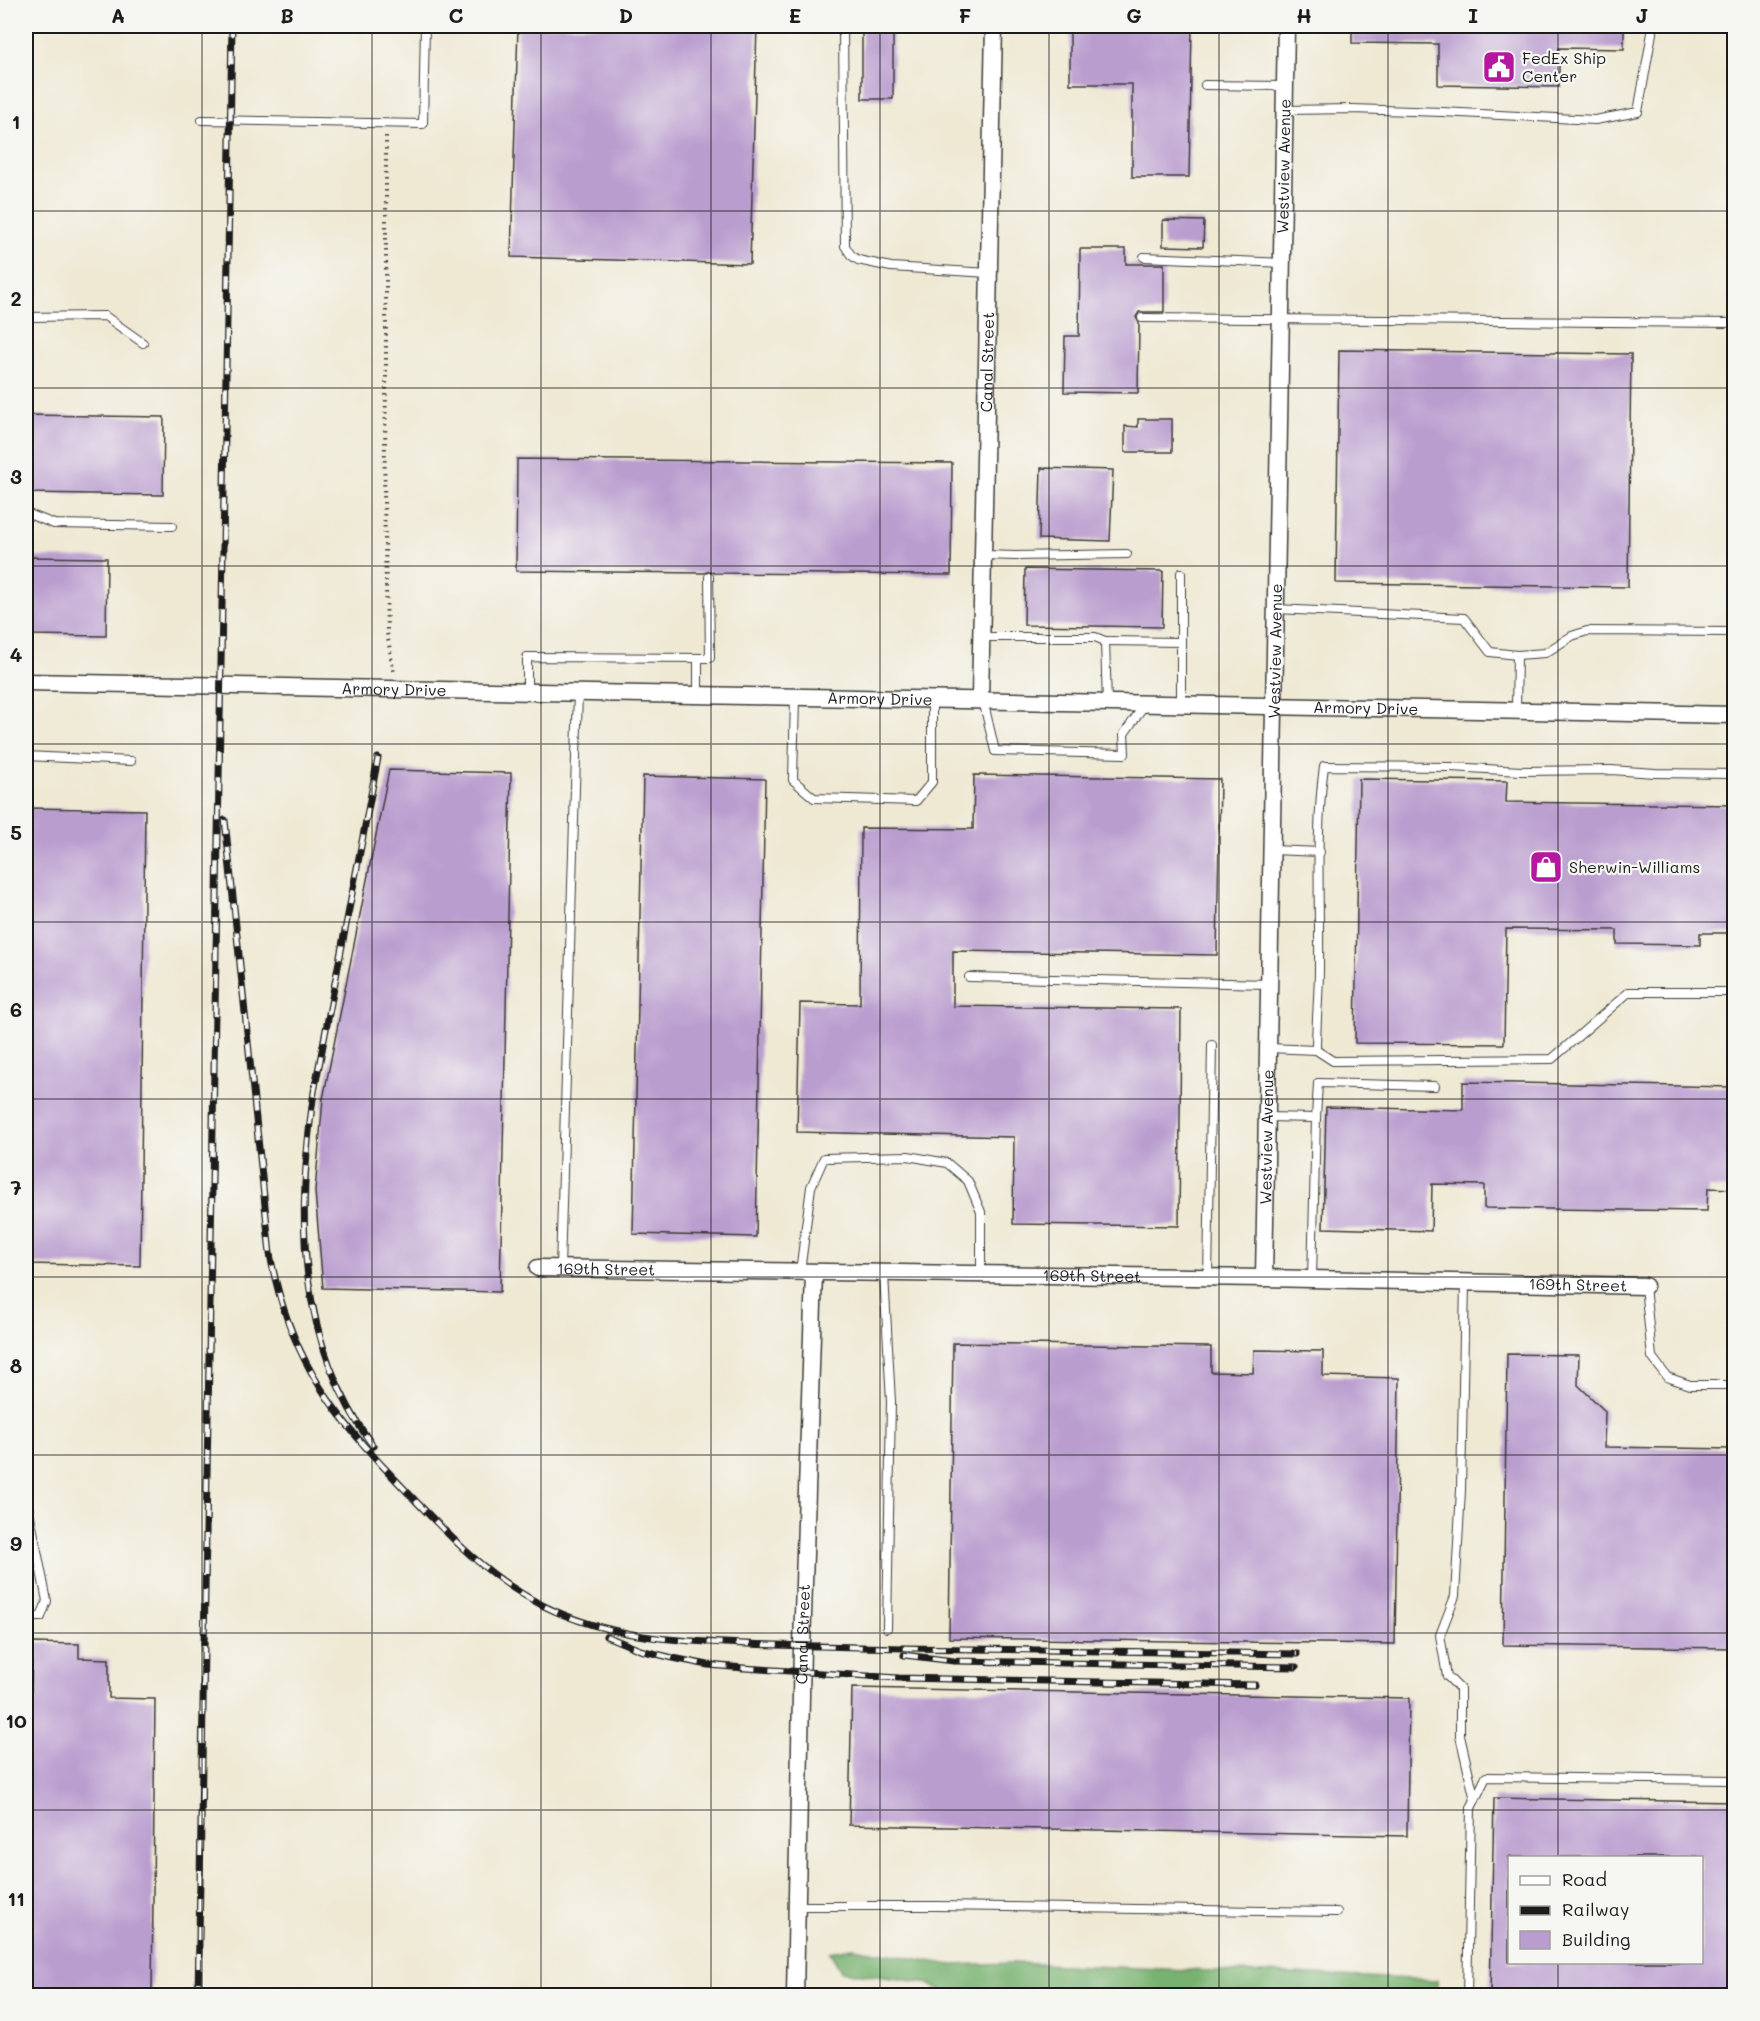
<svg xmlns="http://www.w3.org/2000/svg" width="1760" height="2021" viewBox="0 0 1760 2021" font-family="Mali,sans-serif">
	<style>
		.forest { fill: #78b270; stroke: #4a6746; stroke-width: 1.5 }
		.building { fill: #ba9dcf; fill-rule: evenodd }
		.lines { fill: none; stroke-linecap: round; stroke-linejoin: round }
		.service-casing { stroke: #3c3b38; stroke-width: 10 }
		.minor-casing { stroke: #3c3b38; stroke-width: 19 }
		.path { stroke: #3c3b38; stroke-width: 4; stroke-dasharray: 1.5 4.5; stroke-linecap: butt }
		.service { stroke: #fff; stroke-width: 8 }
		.minor { stroke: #fff; stroke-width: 16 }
		.rail-casing { stroke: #1c1c1c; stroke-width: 7 }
		.rail { stroke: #f6f6f2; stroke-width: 4.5; stroke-dasharray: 14; stroke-linecap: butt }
		.grid { fill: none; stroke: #1c1c1c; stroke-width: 1.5; stroke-opacity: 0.55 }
		.labels { text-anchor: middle; stroke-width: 4.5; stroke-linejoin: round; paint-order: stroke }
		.poi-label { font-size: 16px; fill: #1c1c1c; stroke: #f6f6f2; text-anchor: start }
		.street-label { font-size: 16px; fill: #1c1c1c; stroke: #f6f6f2 }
		.neatline { fill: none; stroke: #1c1c1c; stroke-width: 2 }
		.grid-label { font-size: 20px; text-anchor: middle; font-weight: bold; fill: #1c1c1c }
	</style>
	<rect width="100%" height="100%" fill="#f6f6f2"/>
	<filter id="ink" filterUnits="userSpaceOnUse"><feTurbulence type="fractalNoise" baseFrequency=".0167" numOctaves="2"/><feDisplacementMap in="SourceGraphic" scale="12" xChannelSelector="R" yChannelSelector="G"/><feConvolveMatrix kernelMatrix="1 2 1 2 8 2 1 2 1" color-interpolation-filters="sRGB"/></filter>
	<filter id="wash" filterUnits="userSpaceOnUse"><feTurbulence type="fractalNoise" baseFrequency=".008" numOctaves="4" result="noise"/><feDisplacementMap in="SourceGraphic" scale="24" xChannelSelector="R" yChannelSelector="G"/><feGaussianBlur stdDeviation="1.35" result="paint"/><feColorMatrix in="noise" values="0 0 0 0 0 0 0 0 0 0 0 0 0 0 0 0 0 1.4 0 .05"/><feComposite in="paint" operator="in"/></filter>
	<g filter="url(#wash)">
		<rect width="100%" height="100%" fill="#efe9d4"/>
		<!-- forest -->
		<polygon class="forest" points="853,1948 952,1965 1014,1963 1437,1980 1437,1995 948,1995 929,1983 841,1971 830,1952"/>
		<g id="blocks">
			<!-- building -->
			<g class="building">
				<polygon points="518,26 757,26 750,264 511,257"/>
				<rect x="862" y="26" width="31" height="73"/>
				<polygon points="1070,26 1192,26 1189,177 1132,177 1132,84 1070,84"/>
				<polygon points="1352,26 1624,26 1624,49 1559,48 1559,87 1438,85 1438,44 1352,43"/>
				<polygon points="1163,220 1204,221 1203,247 1163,246"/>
				<polygon points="1080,249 1126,249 1126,264 1164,264 1164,312 1139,312 1136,317 1139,323 1138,393 1064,392 1065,336 1079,336"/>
				<polygon points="1339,350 1631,354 1628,587 1336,583"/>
				<polygon points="26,415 164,417 163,495 26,493"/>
				<polygon points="1138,419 1172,419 1172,452 1125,452 1125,426 1138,427"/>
				<polygon points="517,459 952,463 951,575 714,573 710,571 704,573 516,571"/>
				<polygon points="1041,468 1113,470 1110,541 1039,539"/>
				<polygon points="26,557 107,558 106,636 26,635"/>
				<polygon points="1025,569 1163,571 1162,627 1024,625"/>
				<polygon points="389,770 511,773 500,1292 323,1288 315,1191 323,1099"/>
				<polygon points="974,775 1220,779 1217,955 953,951 953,1006 1181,1009 1179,1226 1013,1224 1014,1137 797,1132 800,1003 860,1004 861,828 973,829"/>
				<polygon points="643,776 765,779 756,1237 633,1234"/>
				<polygon points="1359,779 1507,781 1506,802 1734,805 1734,933 1700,933 1700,945 1617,944 1617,930 1506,929 1504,1044 1355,1043"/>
				<polygon points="26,808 145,810 140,1266 26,1264"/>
				<polygon points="1463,1082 1734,1087 1734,1189 1708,1188 1707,1211 1549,1209 1484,1208 1484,1185 1432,1184 1431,1231 1323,1228 1326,1107 1463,1110"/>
				<polygon points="953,1343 1211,1347 1211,1372 1253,1373 1254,1350 1323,1351 1323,1376 1399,1378 1395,1644 949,1638"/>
				<polygon points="1507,1354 1579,1355 1578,1385 1605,1411 1604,1447 1734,1449 1734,1648 1503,1645"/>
				<polygon points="32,1643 79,1644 79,1658 109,1659 109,1698 155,1699 152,1995 26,1995 26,1699 31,1699"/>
				<polygon points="852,1688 1409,1698 1407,1836 849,1825"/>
				<path d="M1494 1798 1734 1802V1995H1490ZM1509 1857H1701V1962H1509Z"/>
			</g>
		</g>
	</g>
	<g filter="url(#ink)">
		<use href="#blocks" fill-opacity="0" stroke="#3c3b38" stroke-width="1.5"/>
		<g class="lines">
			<defs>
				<g id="service">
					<polyline points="843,26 845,246 851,255 858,260 891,267 989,273"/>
					<polyline points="1205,85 1285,86"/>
					<polyline points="1285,110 1352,109 1442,112 1595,120 1638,112 1652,33 1652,26"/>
					<polyline points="202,120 423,124 425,26"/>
					<polyline points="1144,257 1282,263"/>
					<polyline points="26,317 105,316 143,343"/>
					<polyline points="1142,318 1734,323"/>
					<polyline points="26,513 54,524 172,526"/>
					<polyline points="983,555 1016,556 1127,554"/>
					<polyline points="1276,609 1464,618 1490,652 1517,655"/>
					<polyline points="981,637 1095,637 1105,641 1107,703"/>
					<polyline points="1105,641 1181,642"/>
					<polyline points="527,691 527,657 710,658 709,577"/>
					<polyline points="698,695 698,659"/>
					<polyline points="795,697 793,780 814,798 916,801 932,782 932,699"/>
					<polyline points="983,700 995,751 1125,754 1124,734 1145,704"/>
					<polyline points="1181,704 1181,573"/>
					<polyline points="1516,710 1517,655 1545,653 1572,636 1587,631 1734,632"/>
					<polyline points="26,756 131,761"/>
					<polyline points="1272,850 1320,852"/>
					<polyline points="969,977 1270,984"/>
					<path d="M1268 1048 1316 1050C1316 1023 1319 995 1319 968 1320 901 1315 833 1324 766L1451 767 1521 771 1611 770 1655 773 1734 774"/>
					<polyline points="1316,1050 1333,1061 1552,1059 1629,992 1734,992"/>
					<polyline points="1267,1117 1316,1118 1312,1279"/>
					<polyline points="1316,1118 1318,1083 1435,1086"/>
					<polyline points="560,1268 578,693"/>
					<polyline points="800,1272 811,1187 824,1158 908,1156 947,1163 968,1181 981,1212 981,1274"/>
					<polyline points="884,1274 891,1402 887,1628"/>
					<polyline points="1208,1278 1212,1045"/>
					<polyline points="1465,1282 1461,1490 1455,1596 1440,1635 1447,1676 1460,1689 1460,1736 1475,1800"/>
					<polyline points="1645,1286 1652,1357 1667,1377 1690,1385 1734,1385"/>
					<polyline points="26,1496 47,1601 41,1617 26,1617"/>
					<polyline points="797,1906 936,1906 1337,1912"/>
					<polyline points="1467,1996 1471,1808 1486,1777 1734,1780"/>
				</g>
				<g id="minor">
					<path id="s1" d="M26 682 1734 715"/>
					<path id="s2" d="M980 700 994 26"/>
					<path id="s3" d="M538 1268 1264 1278 1645 1286"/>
					<path id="s4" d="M1264 1278 1286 26"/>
					<path id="s5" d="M795 1996 802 1646 814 1273"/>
				</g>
			</defs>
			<!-- service casing -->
			<use href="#service" class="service-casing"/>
			<!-- minor casing -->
			<use href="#minor" class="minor-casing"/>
			<!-- path -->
			<polyline class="path" points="386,136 386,392 384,499 387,633 394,674"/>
			<!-- service -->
			<use href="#service" class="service"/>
			<!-- minor -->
			<use href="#minor" class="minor"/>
			<defs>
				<g id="rail">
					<path d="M225 820 270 1254C287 1348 326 1407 391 1475 438 1524 482 1575 544 1606 609 1638 675 1641 746 1644 799 1646 852 1647 905 1648 1036 1650 1166 1652 1297 1654"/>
					<path d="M373 1446C296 1340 296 1216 314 1092L378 758"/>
					<polyline points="606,1636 640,1650 673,1658 708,1665 744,1668 899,1678 1255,1685"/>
					<polyline points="904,1655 954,1661 1296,1667"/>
					<polyline points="198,1996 232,26"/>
				</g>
			</defs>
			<!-- rail casing -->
			<use href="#rail" class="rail-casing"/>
			<!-- rail -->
			<use href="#rail" class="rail"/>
		</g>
	</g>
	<!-- grid -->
	<path class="grid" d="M202 26V1996M372 26V1996M541 26V1996M711 26V1996M880 26V1996M1049 26V1996M1219 26V1996M1388 26V1996M1558 26V1858M26 211H1734M26 388H1734M26 566H1734M26 744H1734M26 922H1734M26 1099H1734M26 1277H1734M26 1455H1734M26 1633H1734M26 1810H1734M1558 1962V1996"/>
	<!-- icons -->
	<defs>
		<symbol id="civic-square" viewBox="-11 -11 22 22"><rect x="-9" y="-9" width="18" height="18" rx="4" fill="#b5179e" stroke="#f6f6f2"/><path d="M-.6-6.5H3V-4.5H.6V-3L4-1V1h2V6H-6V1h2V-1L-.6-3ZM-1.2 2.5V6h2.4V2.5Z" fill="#fff"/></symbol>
		<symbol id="shop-square" viewBox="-11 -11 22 22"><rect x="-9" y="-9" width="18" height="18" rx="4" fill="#b5179e" stroke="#f6f6f2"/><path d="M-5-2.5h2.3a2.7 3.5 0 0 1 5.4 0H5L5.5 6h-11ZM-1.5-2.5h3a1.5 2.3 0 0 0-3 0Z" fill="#fff"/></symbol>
	</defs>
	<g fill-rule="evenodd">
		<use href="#civic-square" x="1480" y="48" width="38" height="38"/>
		<use href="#shop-square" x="1527" y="848" width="38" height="38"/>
	</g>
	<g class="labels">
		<!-- poi labels -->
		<g class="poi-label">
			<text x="1522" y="64">FedEx Ship<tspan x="1522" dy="18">Center</tspan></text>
			<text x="1569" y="873">Sherwin-Williams</text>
		</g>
		<!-- street labels -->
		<g class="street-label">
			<text dy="6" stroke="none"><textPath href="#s4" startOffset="1112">Westview Avenue</textPath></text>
			<text dy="6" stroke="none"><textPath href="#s2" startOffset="338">Canal Street</textPath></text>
			<text dy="6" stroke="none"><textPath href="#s4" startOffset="627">Westview Avenue</textPath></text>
			<text dy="6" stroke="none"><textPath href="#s1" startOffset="368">Armory Drive</textPath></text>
			<text dy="6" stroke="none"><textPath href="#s1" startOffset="854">Armory Drive</textPath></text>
			<text dy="6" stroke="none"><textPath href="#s1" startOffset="1340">Armory Drive</textPath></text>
			<text dy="6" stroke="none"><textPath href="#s4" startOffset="141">Westview Avenue</textPath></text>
			<text dy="6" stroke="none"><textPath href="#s3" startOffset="68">169th Street</textPath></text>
			<text dy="6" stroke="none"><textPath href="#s3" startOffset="554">169th Street</textPath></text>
			<text dy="6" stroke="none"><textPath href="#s3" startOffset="1040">169th Street</textPath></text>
			<text dy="6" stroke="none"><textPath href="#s5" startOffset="362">Canal Street</textPath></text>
		</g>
	</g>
	<!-- margin -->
	<rect width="1760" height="2021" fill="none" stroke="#f6f6f2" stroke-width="66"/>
	<!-- legend -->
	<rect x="1508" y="1856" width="195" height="108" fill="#f6f6f2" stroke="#9f9f9c" stroke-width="1.5"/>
	<rect x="1520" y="1876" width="30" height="9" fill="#ffffff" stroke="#9f9f9c" stroke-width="1.5"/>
	<text x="1562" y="1886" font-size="18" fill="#1c1c1c">Road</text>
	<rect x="1520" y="1906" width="30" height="9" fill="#1c1c1c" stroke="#9f9f9c" stroke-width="1.5"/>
	<text x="1562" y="1916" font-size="18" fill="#1c1c1c">Railway</text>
	<rect x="1520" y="1931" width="30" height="18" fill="#ba9dcf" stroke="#9f9f9c" stroke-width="1.5"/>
	<text x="1562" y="1946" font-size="18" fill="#1c1c1c">Building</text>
	<rect x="33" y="33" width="1694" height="1955" class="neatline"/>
	<g class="grid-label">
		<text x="118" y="23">A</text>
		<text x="287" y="23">B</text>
		<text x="456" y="23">C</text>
		<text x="626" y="23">D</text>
		<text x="795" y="23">E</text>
		<text x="965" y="23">F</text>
		<text x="1134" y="23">G</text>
		<text x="1304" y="23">H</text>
		<text x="1473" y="23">I</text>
		<text x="1642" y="23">J</text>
		<text x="16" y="129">1</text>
		<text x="16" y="306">2</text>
		<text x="16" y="484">3</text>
		<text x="16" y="662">4</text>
		<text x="16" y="840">5</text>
		<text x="16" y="1017">6</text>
		<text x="16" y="1195">7</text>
		<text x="16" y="1373">8</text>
		<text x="16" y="1551">9</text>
		<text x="16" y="1728">10</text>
		<text x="16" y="1906">11</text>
	</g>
</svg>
